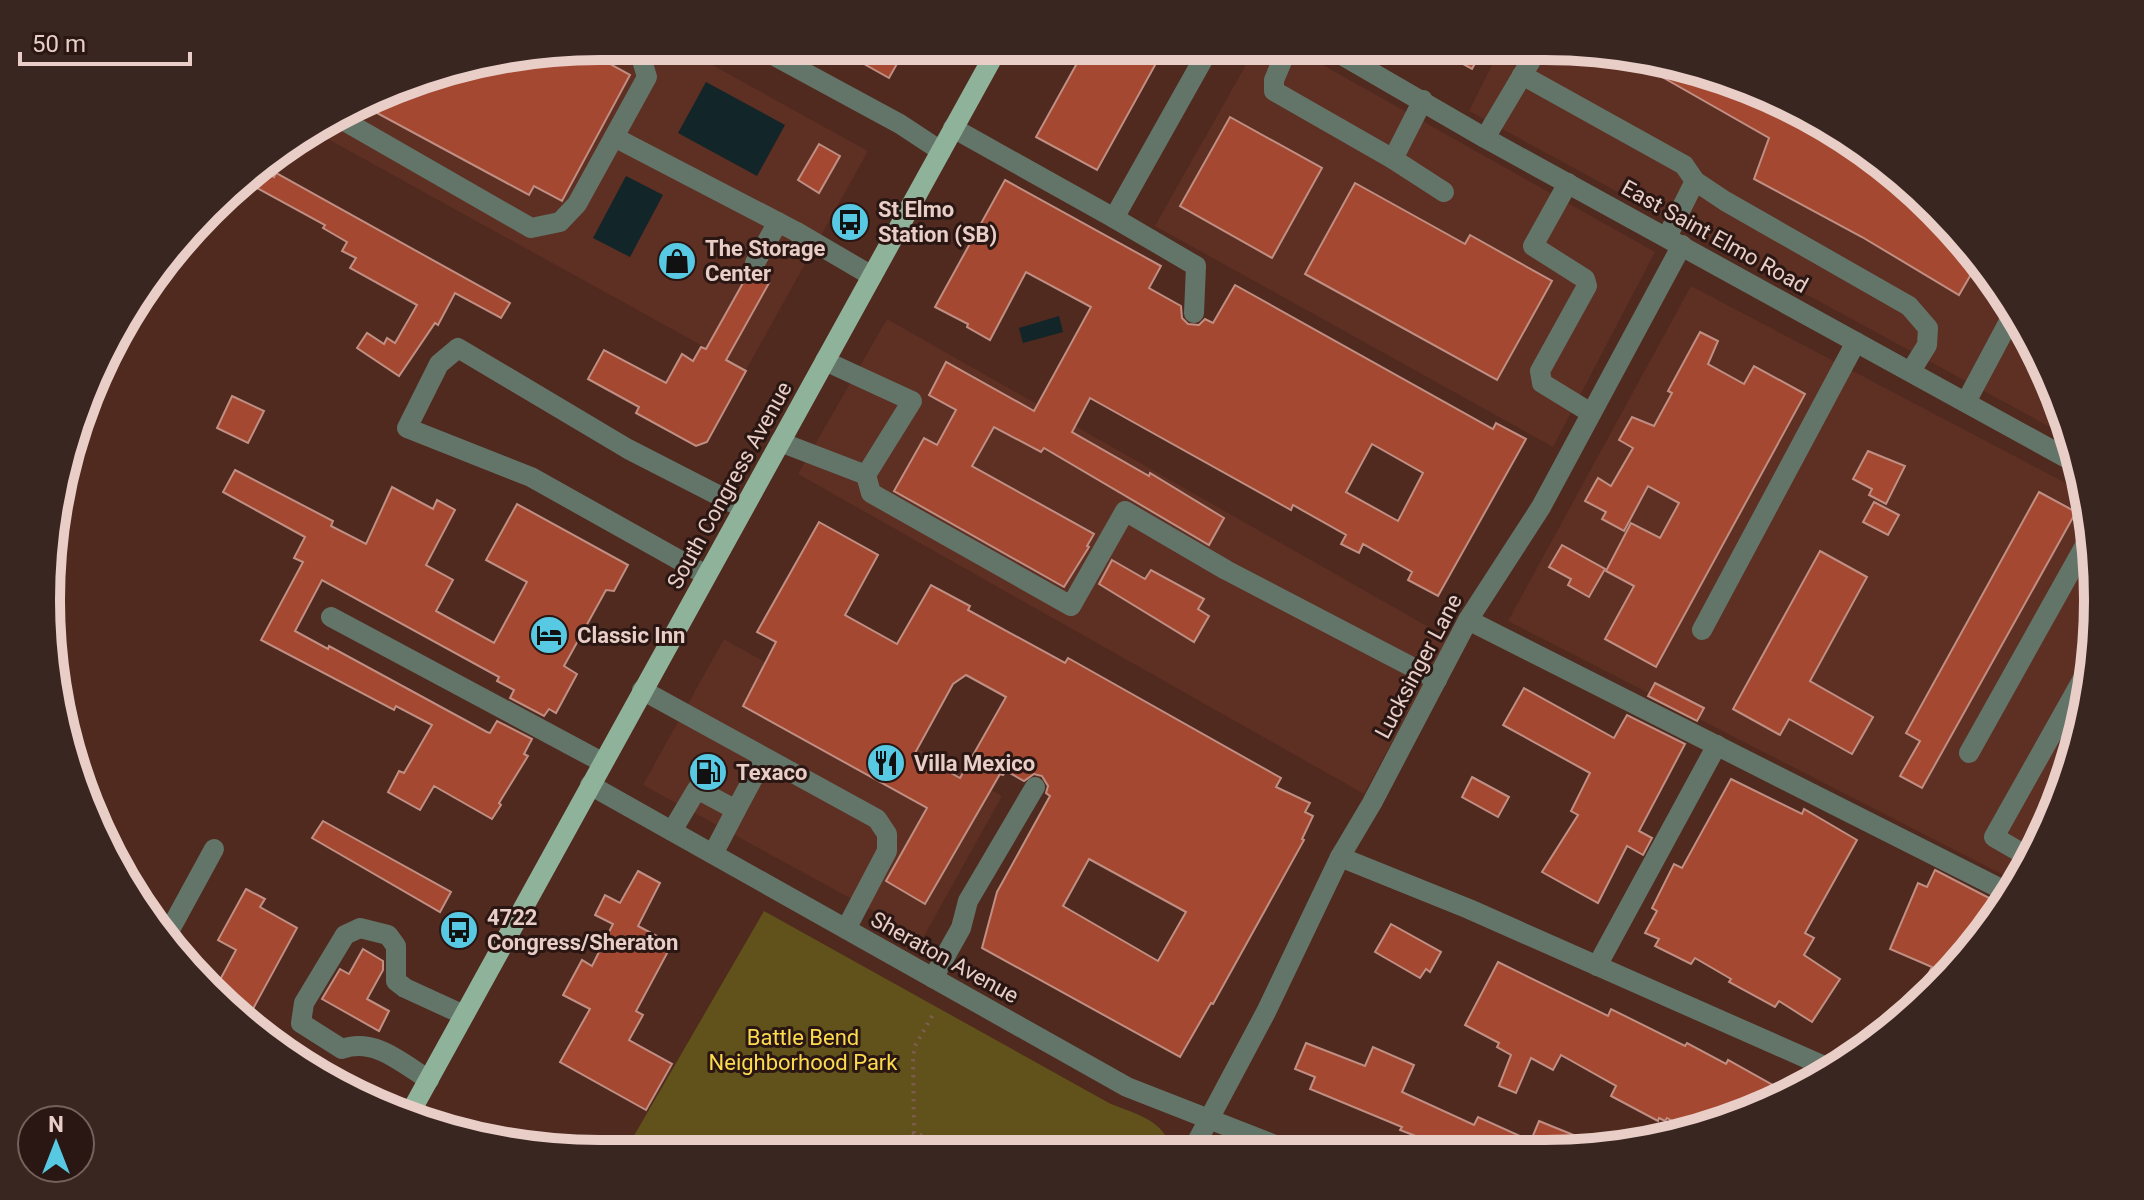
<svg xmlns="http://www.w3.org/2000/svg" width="2144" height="1200" viewBox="0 0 2144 1200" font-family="Roboto,sans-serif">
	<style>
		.built { fill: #5e2f23 }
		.green { fill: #60521a }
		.water { fill: #122529 }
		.building { fill: #a44831; stroke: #c08f83; stroke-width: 2; fill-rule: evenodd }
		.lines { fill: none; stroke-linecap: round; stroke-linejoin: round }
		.path { stroke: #815e55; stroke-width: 4; stroke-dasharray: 2 6; stroke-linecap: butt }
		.minor { stroke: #637568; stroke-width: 20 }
		.major { stroke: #8fb39a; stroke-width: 20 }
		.labels { text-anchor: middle; stroke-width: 6; stroke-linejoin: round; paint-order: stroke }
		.poi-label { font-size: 22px; font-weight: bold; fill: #e9cec7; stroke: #2a1713; text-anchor: start }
		.street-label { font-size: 22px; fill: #e9cec7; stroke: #2a1713 }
		.park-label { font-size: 22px; fill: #fddb4e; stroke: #2a1713 }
		.rim { fill: none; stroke: #e9cec7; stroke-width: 10 }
	</style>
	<rect width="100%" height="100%" fill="#50291f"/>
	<!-- built -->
	<g class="built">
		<polygon points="600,46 678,46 868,151 746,370 315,132 422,75"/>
		<polygon points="1256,47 1291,47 1655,252 1553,447 1155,226"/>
		<polygon points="1501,47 1580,47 1688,65 1910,184 1984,263 2041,355 2072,439 1469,111"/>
		<polygon points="1691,286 2085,493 2097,564 2093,673 2068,778 2019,883 1508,621"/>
		<polygon points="887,319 1448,638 1364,794 798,474"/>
		<polygon points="724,639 1002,796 923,938 643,785"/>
	</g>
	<!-- green -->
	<path class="green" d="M764 911 1109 1103C1137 1115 1164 1119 1172 1151L624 1153Z"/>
	<!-- water -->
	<g class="water">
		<polygon points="706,82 785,125 757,176 678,133"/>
		<polygon points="626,176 663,195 630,257 593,238"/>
		<polygon points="1059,316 1063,332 1023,343 1019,328"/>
	</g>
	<!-- building -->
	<g class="building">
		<polygon points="600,46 608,46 609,49 603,60 630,75 562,201 534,186 529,195 364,106 422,75"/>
		<polygon points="832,46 907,46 889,78"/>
		<polygon points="1086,47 1165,47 1097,170 1036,137"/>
		<polygon points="1432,47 1484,47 1472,69"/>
		<polygon points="1627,55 1688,65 1821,120 1910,184 1980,259 1959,295 1862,237 1754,179 1769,138 1627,57"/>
		<polygon points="1230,117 1322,168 1272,258 1180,206"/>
		<polygon points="819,144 840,156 819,193 798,180"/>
		<polygon points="257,167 274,177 276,173 510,303 501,318 455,293 438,325 435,323 399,376 357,348 367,333 384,344 387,338 395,343 417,305 350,268 356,258 342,251 347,242 323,228 325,225 244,181"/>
		<path d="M1005 180 1161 266 1149 288 1181 306 1182 318 1188 324 1199 325 1205 319 1213 323 1235 285 1493 429 1496 423 1526 439 1438 596 1408 580 1412 572 1363 544 1359 553 1341 544 1346 535 1293 505 1291 510 1090 398 1072 432 1149 476 1150 473 1224 518 1209 545 1044 448 1041 452 994 427 972 466 1094 534 1087 546 1089 547 1064 587 894 491 924 438 937 445 956 410 929 395 946 362 1034 411 1091 307 1026 272 990 340 967 327 968 324 935 307ZM1372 444 1423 473 1398 521 1346 492Z"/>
		<polygon points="1355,183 1465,244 1470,235 1552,281 1497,380 1305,274"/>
		<polygon points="748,274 769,283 726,360 746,371 707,442 696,446 636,413 639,407 588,379 604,350 666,383 682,354 693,361 701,347 706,349"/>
		<polygon points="1700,332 1718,341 1708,364 1744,384 1754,366 1805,394 1656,667 1605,639 1634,586 1606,571 1631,523 1660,538 1679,503 1648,486 1624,531 1602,519 1606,512 1585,501 1598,478 1611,486 1633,448 1619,440 1632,417 1654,426 1672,393 1668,391"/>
		<polygon points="232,396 264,411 248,443 217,428"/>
		<polygon points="1868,451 1905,466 1886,504 1869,495 1872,489 1853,479"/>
		<polygon points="235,470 333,521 331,526 366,544 392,487 433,509 437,500 455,510 426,565 453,580 436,611 494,643 527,582 486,560 517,504 628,565 614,591 606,590 564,666 577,674 556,713 549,709 544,716 510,698 514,690 497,681 499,677 322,580 295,631 328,649 329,646 487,732 490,733 497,721 532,739 524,754 528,756 499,803 501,805 492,819 434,786 420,810 388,792 399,771 404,773 432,725 396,706 394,710 261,640 303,562 294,558 305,537 223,492"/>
		<polygon points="2039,492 2076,512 1922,788 1900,776 1920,741 1906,733"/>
		<polygon points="1874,502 1899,515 1888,535 1863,522"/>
		<path d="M819 522 878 555 845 615 897 644 931 585 970 606 968 610 1065 663 1068 658 1281 778 1276 787 1310 803 1305 812 1313 816 1302 839 1304 840 1213 1004 1211 1003 1180 1057 982 948 997 892 1050 796 1046 793 1048 786 1042 776 1034 774 1024 781 1006 771 1003 775 1000 774 925 904 886 881 927 808 743 706 776 642 757 632ZM966 675 1006 697 960 778 915 753 953 684ZM1089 859 1186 912 1158 961 1063 906Z"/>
		<polygon points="1562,545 1605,569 1589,597 1568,585 1571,579 1549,567"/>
		<polygon points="1820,551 1867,577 1810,681 1873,717 1852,754 1789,719 1780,735 1733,709"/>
		<polygon points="1112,560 1145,579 1151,570 1204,599 1198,609 1209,616 1194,642 1099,584"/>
		<polygon points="1655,683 1704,708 1697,721 1648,696"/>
		<polygon points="1524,688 1614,738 1627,715 1685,744 1639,831 1652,838 1643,855 1627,846 1598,903 1542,872 1578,815 1571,811 1590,773 1503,725"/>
		<polygon points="1472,777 1509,797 1498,817 1462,797"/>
		<polygon points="1731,779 1802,814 1804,809 1857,840 1805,933 1814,938 1804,955 1840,979 1812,1022 1779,1001 1775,1007 1729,982 1731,979 1695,958 1691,964 1655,946 1659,939 1645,933 1657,911 1652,908 1674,864 1682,868"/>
		<polygon points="323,821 451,892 440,912 312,838"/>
		<polygon points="1935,870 1993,900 1985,915 1992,919 1936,991 1910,1013 1908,1012 1932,967 1890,949 1918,883 1927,887"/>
		<polygon points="638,871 660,883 638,926 672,944 636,1011 643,1015 629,1040 672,1064 646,1110 560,1062 590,1009 563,995 582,960 592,966 613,924 595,915 605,895 620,903"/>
		<polygon points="246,889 265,899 260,907 297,928 248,1018 214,991 236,950 218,940"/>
		<polygon points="1391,924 1441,952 1430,972 1426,969 1420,978 1375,952"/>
		<polygon points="363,949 383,961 383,970 367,999 389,1011 379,1031 322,999 340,969 349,974"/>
		<polygon points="1498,962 1608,1016 1611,1009 1685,1046 1687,1043 1726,1064 1728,1060 1778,1088 1772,1100 1722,1124 1692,1132 1667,1118 1665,1121 1659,1118 1658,1121 1611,1096 1616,1086 1561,1055 1553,1070 1531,1058 1516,1093 1499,1086 1511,1055 1497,1047 1499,1043 1465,1025"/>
		<polygon points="1306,1043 1365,1066 1373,1047 1414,1065 1402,1092 1474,1125 1478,1117 1520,1136 1514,1150 1452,1150 1400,1130 1402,1127 1310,1089 1315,1077 1295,1069"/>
		<polygon points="1539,1121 1608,1149 1527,1150"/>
	</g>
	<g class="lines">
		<!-- path -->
		<g class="path">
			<polyline points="932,1016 915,1046 913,1057 914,1133 933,1138 943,1152"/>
			<polyline points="909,1152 914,1133"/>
		</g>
		<!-- minor -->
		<g class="minor">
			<polyline points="756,46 900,124 941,151"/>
			<polyline points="1288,47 1274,80 1274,91 1393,159 1423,100"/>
			<polyline points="1328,47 1485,138 2081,466"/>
			<polyline points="1522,75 1684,165 1695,181 1725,201 1909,306 1928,328 1927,345 1911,371"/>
			<polyline points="341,119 531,228 560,222 577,204 647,77 641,57 621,46"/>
			<polyline points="953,128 1114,218 1210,47"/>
			<polyline points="614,137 795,231 872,276"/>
			<polyline points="1485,138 1539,47"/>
			<polyline points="1393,159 1444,192"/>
			<polyline points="1568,183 1533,246 1585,279 1587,286 1540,371 1542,383 1591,413"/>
			<polyline points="1114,218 1196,266 1194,313"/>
			<polyline points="1667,237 1695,181"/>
			<polyline points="755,263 778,222"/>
			<polyline points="1966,402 2014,312"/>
			<polyline points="780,442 866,475 912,401 825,361"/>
			<polyline points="866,475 871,493 1071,606 1125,511 1226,570 1437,680"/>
			<polyline points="706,575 531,477 407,428 439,364 458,348 628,449 743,508"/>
			<polyline points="331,617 602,762"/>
			<polyline points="1468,620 2011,894"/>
			<polyline points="1702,630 1856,342"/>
			<polyline points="642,690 877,819 887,834 887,851 846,929"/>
			<polyline points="1969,753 2092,533"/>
			<polyline points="590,785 1127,1087 1288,1150"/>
			<polyline points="736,810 764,758"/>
			<polyline points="672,831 697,789 736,810 713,854"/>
			<polyline points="1340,857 1469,909 1833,1070"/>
			<polyline points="2032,859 1994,837 2094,659"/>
			<polyline points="166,937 214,849"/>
			<polyline points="1597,966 1717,745"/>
			<polyline points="933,978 961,928 968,901 1035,787"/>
			<path d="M429 1080C402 1063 374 1037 342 1049L301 1023 304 1003 345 935 360 928 388 935 396 946V981L405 988 464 1015"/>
			<polyline points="1192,1151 1266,1012 1340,857 1372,803 1468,620 1541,507 1682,245"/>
		</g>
		<!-- major -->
		<polyline class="major" points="409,1115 999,46"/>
	</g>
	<!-- icons -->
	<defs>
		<symbol id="bus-disc" viewBox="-11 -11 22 22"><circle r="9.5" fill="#57c9e3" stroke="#2a1713"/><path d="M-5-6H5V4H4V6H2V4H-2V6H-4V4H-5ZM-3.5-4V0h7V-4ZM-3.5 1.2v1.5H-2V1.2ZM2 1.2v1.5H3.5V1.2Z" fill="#111"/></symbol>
		<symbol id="shop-disc" viewBox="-11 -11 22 22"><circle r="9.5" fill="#57c9e3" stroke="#2a1713"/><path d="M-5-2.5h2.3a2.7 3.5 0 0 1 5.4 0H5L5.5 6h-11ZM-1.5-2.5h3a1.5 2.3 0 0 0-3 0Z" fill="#111"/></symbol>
		<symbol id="hotel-disc" viewBox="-11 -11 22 22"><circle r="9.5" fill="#57c9e3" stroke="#2a1713"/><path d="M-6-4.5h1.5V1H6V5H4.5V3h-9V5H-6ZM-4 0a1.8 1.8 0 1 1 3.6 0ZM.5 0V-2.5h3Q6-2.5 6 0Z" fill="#111"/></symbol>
		<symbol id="restaurant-disc" viewBox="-11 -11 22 22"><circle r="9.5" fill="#57c9e3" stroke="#2a1713"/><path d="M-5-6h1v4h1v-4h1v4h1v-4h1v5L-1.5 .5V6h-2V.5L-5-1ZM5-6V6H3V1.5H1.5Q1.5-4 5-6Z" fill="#111"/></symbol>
		<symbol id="fuel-disc" viewBox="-11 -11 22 22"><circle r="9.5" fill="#57c9e3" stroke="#2a1713"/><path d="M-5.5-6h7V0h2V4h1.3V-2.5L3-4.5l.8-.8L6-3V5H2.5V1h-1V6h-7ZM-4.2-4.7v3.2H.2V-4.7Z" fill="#111"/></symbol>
	</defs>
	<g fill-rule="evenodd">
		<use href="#bus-disc" x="828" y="200" width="44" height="44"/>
		<use href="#shop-disc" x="655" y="239" width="44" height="44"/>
		<use href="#hotel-disc" x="527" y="613" width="44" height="44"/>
		<use href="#restaurant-disc" x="864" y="741" width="44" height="44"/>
		<use href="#fuel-disc" x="686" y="750" width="44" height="44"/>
		<use href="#bus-disc" x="437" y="908" width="44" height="44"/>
	</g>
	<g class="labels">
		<!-- poi labels -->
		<g class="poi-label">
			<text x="878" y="217">St Elmo<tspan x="878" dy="25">Station (SB)</tspan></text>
			<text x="705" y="256">The Storage<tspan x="705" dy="25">Center</tspan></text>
			<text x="577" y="643">Classic Inn</text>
			<text x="914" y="771">Villa Mexico</text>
			<text x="736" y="780">Texaco</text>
			<text x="487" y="925">4722<tspan x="487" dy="25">Congress/Sheraton</tspan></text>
		</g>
		<!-- street labels -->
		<g class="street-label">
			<text transform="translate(1715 236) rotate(29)" y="8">East Saint Elmo Road</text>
			<text transform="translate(729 485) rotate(-61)" y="8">South Congress Avenue</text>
			<text transform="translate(1418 666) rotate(-62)" y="8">Lucksinger Lane</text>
			<text transform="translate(945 957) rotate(29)" y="8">Sheraton Avenue</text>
		</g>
		<!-- park labels -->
		<g class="park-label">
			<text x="803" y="1045">Battle Bend<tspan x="803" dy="25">Neighborhood Park</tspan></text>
		</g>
	</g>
	<!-- crop -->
	<path d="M0 0H2144V1200H0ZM600 60H1544A540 540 0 0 1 2084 600V600A540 540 0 0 1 1544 1140H600A540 540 0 0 1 60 600V600A540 540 0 0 1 600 60Z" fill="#392621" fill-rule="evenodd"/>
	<path class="rim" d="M600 60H1544A540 540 0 0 1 2084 600V600A540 540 0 0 1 1544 1140H600A540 540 0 0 1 60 600V600A540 540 0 0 1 600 60Z"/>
	<!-- north arrow -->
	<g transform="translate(56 1144)"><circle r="38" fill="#2a1713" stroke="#76605b" stroke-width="2"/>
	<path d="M0-6L14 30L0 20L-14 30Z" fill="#57c9e3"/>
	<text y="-12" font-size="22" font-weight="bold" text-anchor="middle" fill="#e9cec7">N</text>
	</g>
	<!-- scale -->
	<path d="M20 52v12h170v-12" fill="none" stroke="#e9cec7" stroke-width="4"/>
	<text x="32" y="52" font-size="24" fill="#e9cec7" stroke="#2a1713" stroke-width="6" paint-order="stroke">50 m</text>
</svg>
